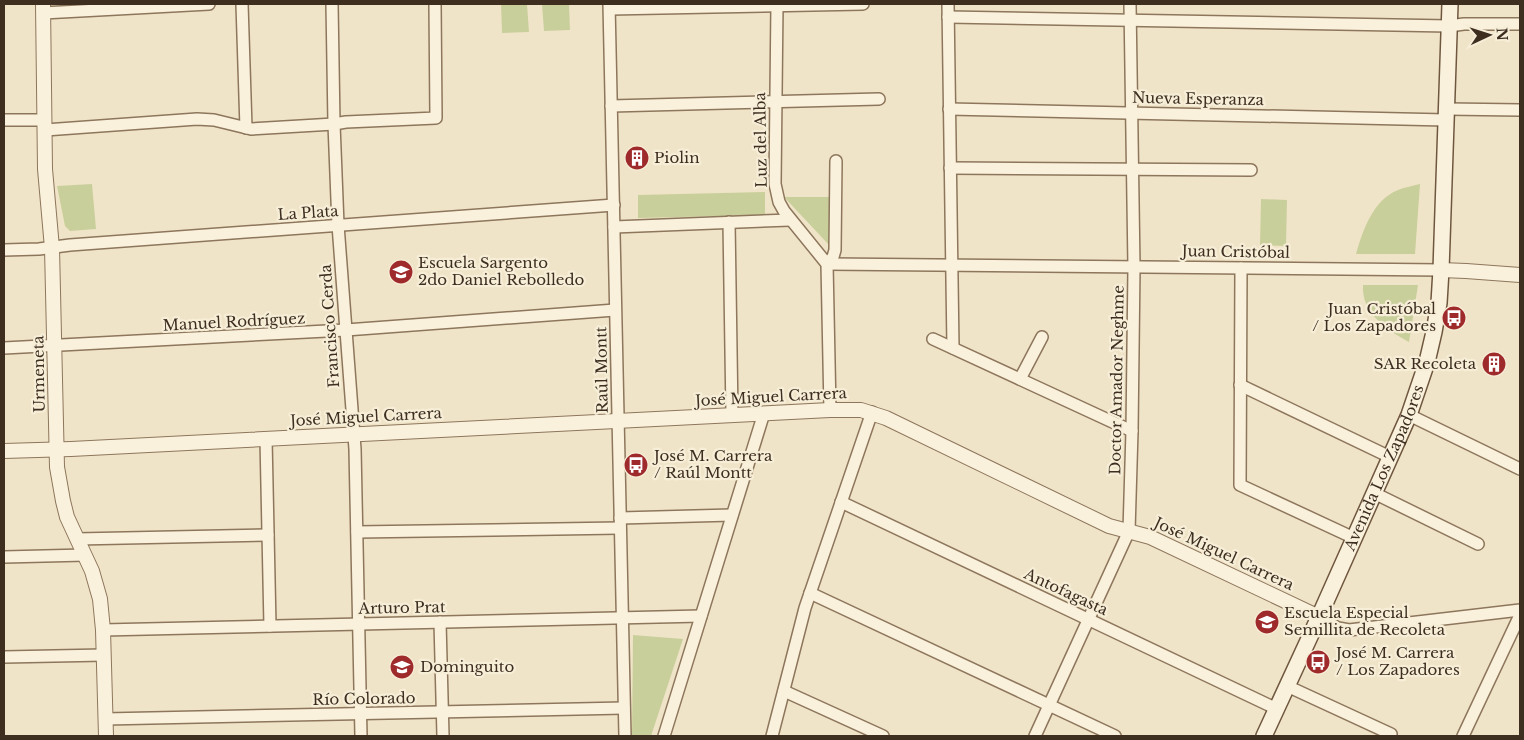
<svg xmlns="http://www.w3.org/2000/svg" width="1524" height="740" viewBox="0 0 1524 740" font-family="'Libre Baskerville',serif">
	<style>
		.green { fill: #c9cf9b }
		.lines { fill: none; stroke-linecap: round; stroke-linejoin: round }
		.minor-casing { stroke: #8d765c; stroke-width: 14 }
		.tertiary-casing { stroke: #8d765c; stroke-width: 16 }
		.secondary-casing { stroke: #6f573f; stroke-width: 18 }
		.minor { stroke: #faf1dc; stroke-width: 11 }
		.tertiary { stroke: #faf1dc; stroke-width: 14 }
		.secondary { stroke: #faf1dc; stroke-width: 15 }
		.labels { text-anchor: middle; stroke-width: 4.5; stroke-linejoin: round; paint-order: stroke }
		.street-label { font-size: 15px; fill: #3d2e20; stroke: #f7eed8 }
		.poi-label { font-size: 15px; fill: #3d2e20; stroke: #f7eed8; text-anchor: start }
	</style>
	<rect width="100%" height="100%" fill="#f0e4c8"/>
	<!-- green -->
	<g class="green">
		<polygon points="501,4 527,4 529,32 502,33"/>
		<polygon points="542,4 569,4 570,30 544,31"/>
		<polygon points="92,184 96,229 70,231 65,226 57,186"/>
		<path d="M1420 184 1415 254H1356C1363 230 1373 200 1398 190 1405 187 1413 186 1420 184Z"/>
		<polygon points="765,192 765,215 638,218 638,195"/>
		<polygon points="784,197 830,197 830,246"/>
		<polygon points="1261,199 1287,200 1286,246 1260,245"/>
		<path d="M1363 285H1418L1409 342C1387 330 1361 313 1363 285Z"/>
		<polygon points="633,635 683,639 651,736 632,736"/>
	</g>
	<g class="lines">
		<defs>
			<g id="minor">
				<polyline points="242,4 246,128"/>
				<polyline points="332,4 334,124 338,225 355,449 361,736"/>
				<polyline points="609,4 625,736"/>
				<polyline points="777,4 775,184 779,202 784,211 827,264 830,410"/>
				<polyline points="948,4 953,348"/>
				<polyline points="610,9 863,4"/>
				<polyline points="43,13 209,4"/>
				<polyline points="948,17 1449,26 1464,24 1520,24"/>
				<polyline points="611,106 879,99"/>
				<polyline points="949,109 1446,120"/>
				<polyline points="1447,109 1520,110"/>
				<polyline points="4,120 45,120"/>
				<polyline points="45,130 197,119 214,120 251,129 334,124 346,122 436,118 435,4"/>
				<polyline points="950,168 1251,170"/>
				<polyline points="729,222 732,415"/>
				<polyline points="614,227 790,220"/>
				<polyline points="4,250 39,249 70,245 614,205"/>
				<polyline points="827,264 1441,270"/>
				<polyline points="827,264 833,257 835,250 836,161"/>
				<polyline points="1241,268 1240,485 1354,538"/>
				<polyline points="933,339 1132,431"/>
				<polyline points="4,348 346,330 615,310"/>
				<polyline points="1020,379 1042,337"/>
				<polyline points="1240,385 1390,457"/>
				<polyline points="1409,415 1520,469"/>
				<polyline points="266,439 270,626"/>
				<polyline points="1374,493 1478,544"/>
				<polyline points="841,502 1277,709"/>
				<polyline points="620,518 732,515"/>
				<polyline points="357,532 620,528"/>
				<polyline points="77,539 268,535"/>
				<polyline points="4,557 85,555"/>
				<polyline points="810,593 1115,736"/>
				<polyline points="1319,617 1338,628 1349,630 1520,610"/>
				<polyline points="440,622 443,736"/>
				<polyline points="103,630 701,616"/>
				<polyline points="4,657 104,655"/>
				<polyline points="1287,686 1391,734"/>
				<polyline points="784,691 883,736"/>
				<polyline points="105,719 624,708"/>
				<polyline points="664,736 764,413"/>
				<polyline points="772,736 805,608 872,412"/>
				<polyline points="1035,736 1129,531 1132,431 1134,267 1130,4"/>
				<polyline points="1463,736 1520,615"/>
			</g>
			<g id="tertiary">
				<polyline points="43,4 45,169 52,248 57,467 63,501 67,517 92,571 100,599 103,630 106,736"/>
				<polyline points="1441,270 1466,271 1520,275"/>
				<polyline points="4,451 71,449 830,410 861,410 886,418 1109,526 1150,537 1319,617"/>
			</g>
			<g id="secondary">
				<path id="s1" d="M1264 736 1319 617 1409 415 1427 362 1434 332 1439 303 1441 270 1450 4"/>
			</g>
		</defs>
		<!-- minor casing -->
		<use href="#minor" class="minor-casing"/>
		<!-- tertiary casing -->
		<use href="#tertiary" class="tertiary-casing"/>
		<!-- secondary casing -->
		<use href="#secondary" class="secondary-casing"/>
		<!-- minor -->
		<use href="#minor" class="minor"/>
		<!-- tertiary -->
		<use href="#tertiary" class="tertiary"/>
		<!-- secondary -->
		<use href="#secondary" class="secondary"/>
	</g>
	<!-- icons -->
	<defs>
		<symbol id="building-disc" viewBox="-11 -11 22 22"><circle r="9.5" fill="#9e2a2b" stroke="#f7eed8"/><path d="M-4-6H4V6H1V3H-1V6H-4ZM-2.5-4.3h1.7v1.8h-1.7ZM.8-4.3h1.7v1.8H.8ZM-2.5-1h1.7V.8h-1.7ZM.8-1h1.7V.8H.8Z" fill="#fff"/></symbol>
		<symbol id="school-disc" viewBox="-11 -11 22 22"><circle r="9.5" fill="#9e2a2b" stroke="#f7eed8"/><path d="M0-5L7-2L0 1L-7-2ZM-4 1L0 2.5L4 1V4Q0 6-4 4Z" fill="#fff"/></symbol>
		<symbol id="bus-disc" viewBox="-11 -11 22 22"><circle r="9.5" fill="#9e2a2b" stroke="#f7eed8"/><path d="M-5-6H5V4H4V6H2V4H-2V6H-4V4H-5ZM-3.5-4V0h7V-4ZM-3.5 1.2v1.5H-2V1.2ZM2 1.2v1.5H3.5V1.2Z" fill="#fff"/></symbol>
	</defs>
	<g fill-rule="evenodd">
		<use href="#building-disc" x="623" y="144" width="28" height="28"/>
		<use href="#school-disc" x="387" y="258" width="28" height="28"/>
		<use href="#bus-disc" x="1440" y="304" width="28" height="28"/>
		<use href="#building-disc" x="1480" y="350" width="28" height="28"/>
		<use href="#bus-disc" x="622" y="451" width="28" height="28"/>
		<use href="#school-disc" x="1253" y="608" width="28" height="28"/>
		<use href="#bus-disc" x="1304" y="648" width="28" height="28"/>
		<use href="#school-disc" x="388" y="653" width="28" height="28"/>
	</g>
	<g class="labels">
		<!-- street labels -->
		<g class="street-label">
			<text transform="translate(1198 99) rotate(1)" y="5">Nueva Esperanza</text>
			<text transform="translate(761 140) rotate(-91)" y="5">Luz del Alba</text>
			<text transform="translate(308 213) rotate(-4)" y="5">La Plata</text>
			<text transform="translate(1236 252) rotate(1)" y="5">Juan Cristóbal</text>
			<text transform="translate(234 322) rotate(-3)" y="5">Manuel Rodríguez</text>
			<text transform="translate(330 326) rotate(-94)" y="5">Francisco Cerda</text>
			<text transform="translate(602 370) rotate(-91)" y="5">Raúl Montt</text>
			<text transform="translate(39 374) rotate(-91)" y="5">Urmeneta</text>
			<text transform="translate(1117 380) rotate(-89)" y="5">Doctor Amador Neghme</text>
			<text transform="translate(771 397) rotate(-3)" y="5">José Miguel Carrera</text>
			<text transform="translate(366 417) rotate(-3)" y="5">José Miguel Carrera</text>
			<text dy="5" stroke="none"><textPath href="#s1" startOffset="294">Avenida Los Zapadores</textPath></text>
			<text transform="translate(1224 554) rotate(25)" y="5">José Miguel Carrera</text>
			<text transform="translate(1066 592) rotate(25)" y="5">Antofagasta</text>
			<text transform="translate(402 608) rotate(-1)" y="5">Arturo Prat</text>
			<text transform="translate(364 699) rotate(-1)" y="5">Río Colorado</text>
		</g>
		<!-- poi labels -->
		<g class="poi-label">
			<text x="654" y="163">Piolin</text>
			<text x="418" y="268">Escuela Sargento<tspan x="418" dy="17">2do Daniel Rebolledo</tspan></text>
			<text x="1436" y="314" text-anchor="end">Juan Cristóbal<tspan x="1436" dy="17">/ Los Zapadores</tspan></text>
			<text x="1476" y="369" text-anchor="end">SAR Recoleta</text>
			<text x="654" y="461">José M. Carrera<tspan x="654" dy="17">/ Raúl Montt</tspan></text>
			<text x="1284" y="618">Escuela Especial<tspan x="1284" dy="17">Semillita de Recoleta</tspan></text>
			<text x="1336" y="658">José M. Carrera<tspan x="1336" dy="17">/ Los Zapadores</tspan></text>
			<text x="420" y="672">Dominguito</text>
		</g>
	</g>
	<!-- border -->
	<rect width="1524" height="740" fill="none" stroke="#3d2e20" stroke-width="10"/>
	<!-- north arrow -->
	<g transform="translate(1489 35) rotate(86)" stroke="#f7eed8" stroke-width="4" paint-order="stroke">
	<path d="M0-4L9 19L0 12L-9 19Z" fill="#3d2e20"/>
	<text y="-8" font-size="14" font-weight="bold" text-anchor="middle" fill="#3d2e20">N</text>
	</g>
</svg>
